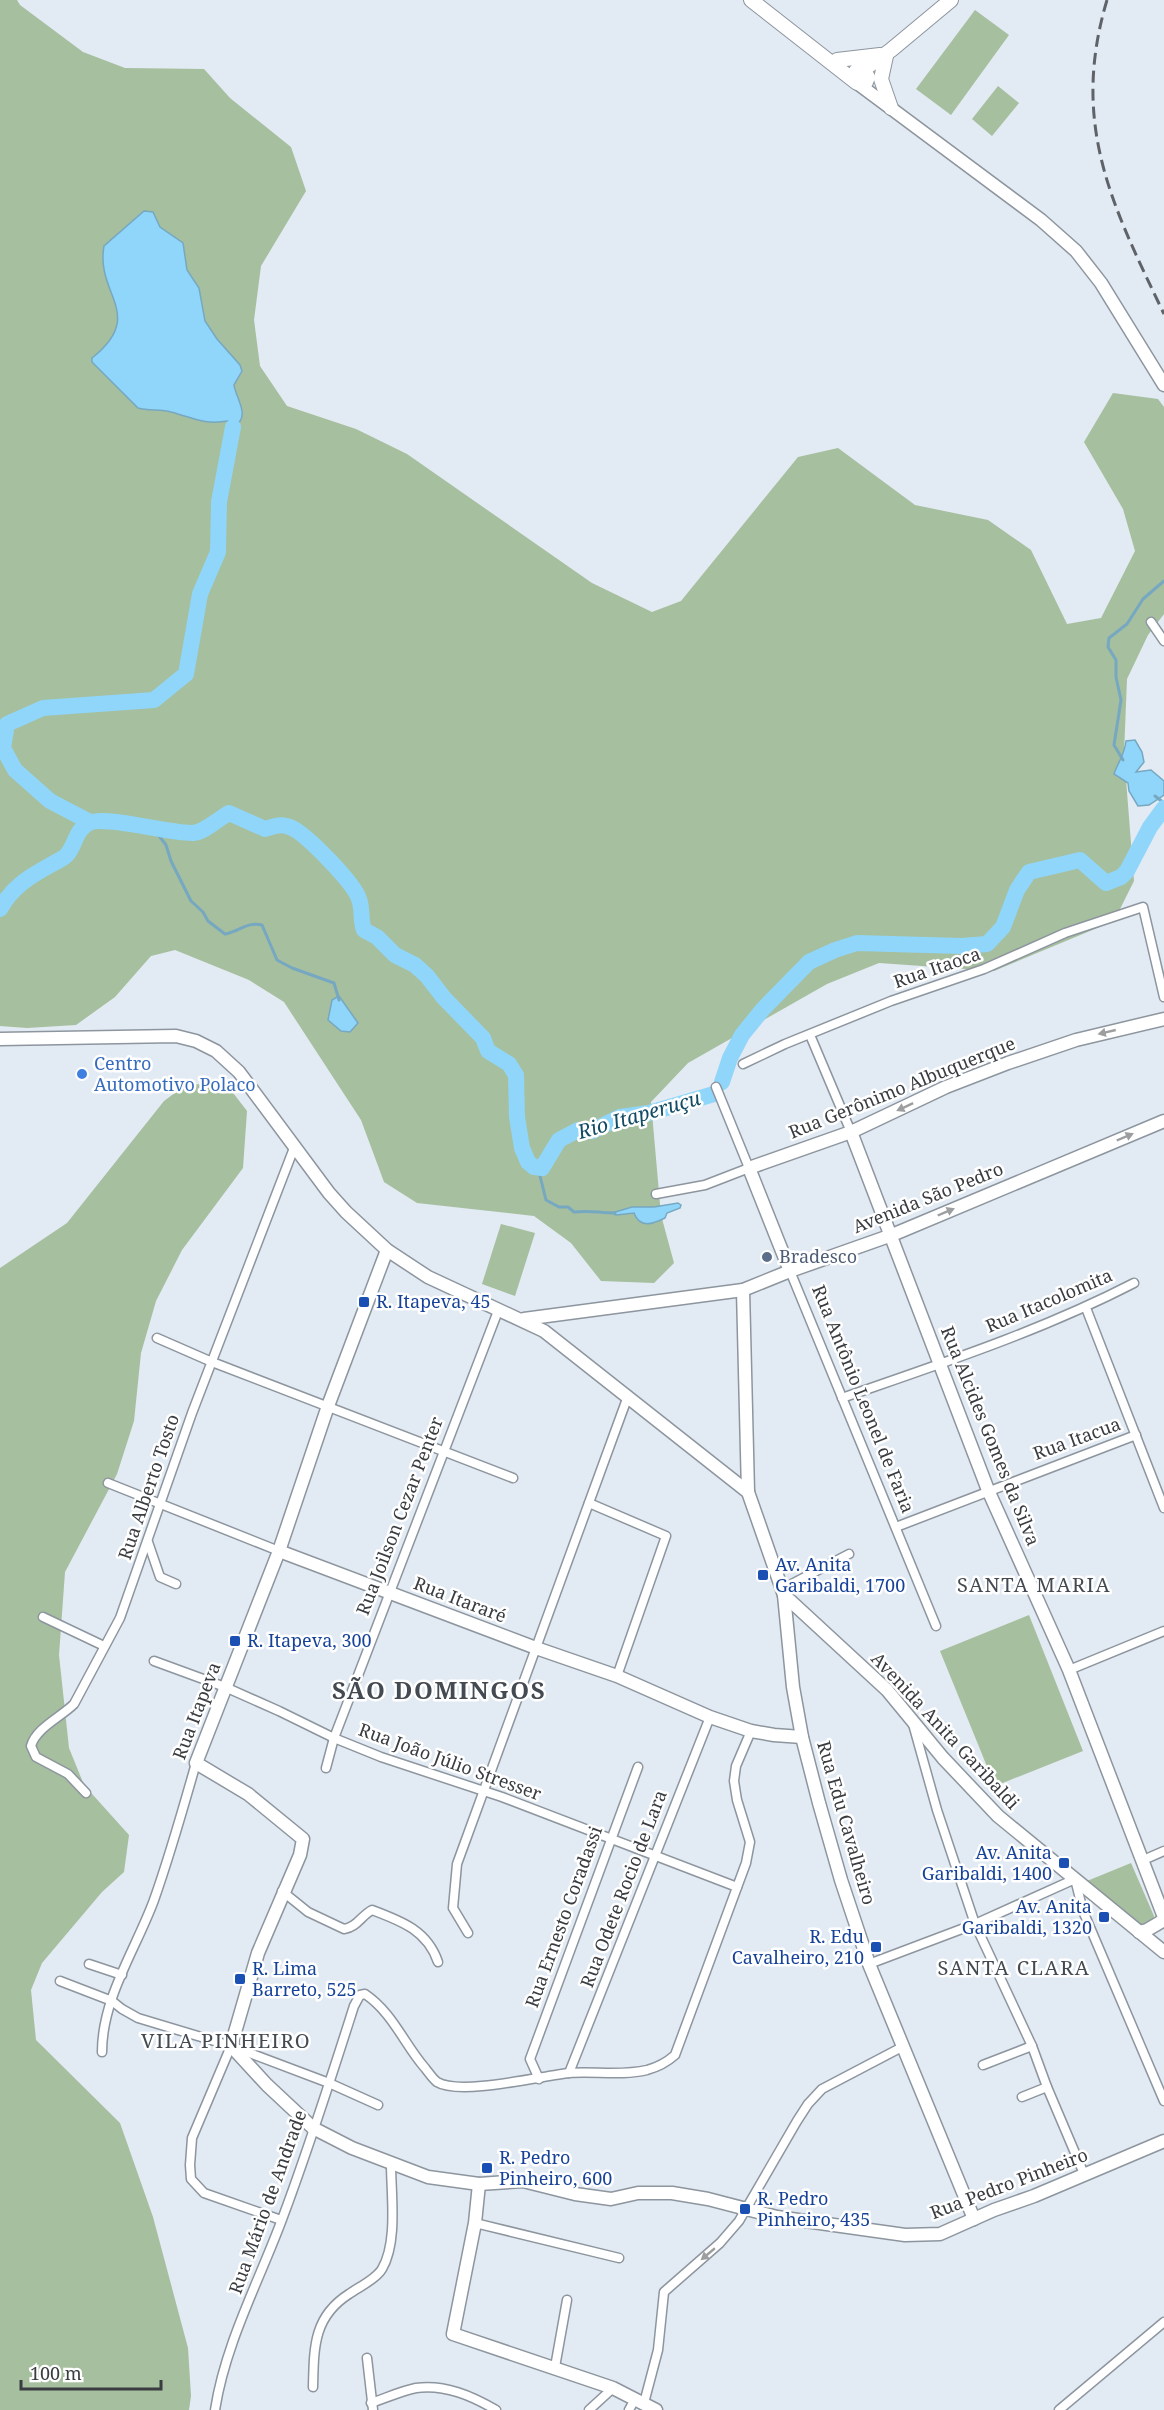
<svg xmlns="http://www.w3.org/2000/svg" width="1164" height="2410" viewBox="0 0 1164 2410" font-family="'Noto Serif',serif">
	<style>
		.green { fill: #a6bf9e }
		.water { fill: #90d6fa; stroke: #76a8c2; stroke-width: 1.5 }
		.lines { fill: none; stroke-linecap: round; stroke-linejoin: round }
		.stream { stroke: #76a8c2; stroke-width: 3 }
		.river { stroke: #90d6fa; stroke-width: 16 }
		.street-casing { stroke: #8d959e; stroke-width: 11 }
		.secondary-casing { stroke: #8d959e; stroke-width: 15 }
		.primary-casing { stroke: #8d959e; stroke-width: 16 }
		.street { stroke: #fff; stroke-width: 8 }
		.secondary { stroke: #fff; stroke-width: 12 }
		.primary { stroke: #fff; stroke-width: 14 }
		.rail { stroke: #5f6368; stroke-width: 3; stroke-dasharray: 12 6; stroke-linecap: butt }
		.oneway { fill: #9c9ea0 }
		.shop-dot { fill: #3f7fe0; stroke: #fff; stroke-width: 2 }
		.service-dot { fill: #5c6f8a; stroke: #fff; stroke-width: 2 }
		.transit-dot { fill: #1a4fb4; stroke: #fff; stroke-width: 2 }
		.labels { text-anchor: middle; stroke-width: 5; stroke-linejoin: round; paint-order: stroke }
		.street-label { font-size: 18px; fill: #393c40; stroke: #fff }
		.shop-label { font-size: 18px; fill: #366cbe; stroke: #fff; text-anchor: start }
		.service-label { font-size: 18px; fill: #4e5e75; stroke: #fff; text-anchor: start }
		.transit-label { font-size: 18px; fill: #164399; stroke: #fff; text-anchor: start }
		.water-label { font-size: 20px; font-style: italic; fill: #124b63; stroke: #fff }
		.neighbourhood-label { font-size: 20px; letter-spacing: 1.5px; fill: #444a52; stroke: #fff }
		.district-label { font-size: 24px; font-weight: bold; letter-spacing: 1.5px; fill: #444a52; stroke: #fff }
	</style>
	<rect width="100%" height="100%" fill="#e2eaf3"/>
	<!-- green -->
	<g class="green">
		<polygon points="0,0 17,0 20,5 83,52 125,68 204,69 230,98 291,147 306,191 261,266 254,320 260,366 287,406 356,429 407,454 592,583 652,612 681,601 798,457 838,448 915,505 988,520 1031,550 1067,624 1101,618 1135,551 1123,509 1084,442 1113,393 1158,399 1164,407 1164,614 1148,635 1127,679 1124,754 1134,881 1114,921 994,971 879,963 827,984 688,1063 651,1102 661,1215 674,1263 654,1283 601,1281 571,1243 534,1216 417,1203 384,1182 361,1120 284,1002 249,980 175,950 151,956 115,997 76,1025 27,1028 0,1026"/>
		<polygon points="975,10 1009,35 951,115 916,89"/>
		<polygon points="998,86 1019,103 992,136 972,119"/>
		<polygon points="187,1084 227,1085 247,1111 243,1168 182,1250 156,1301 141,1353 134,1421 117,1474 65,1572 59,1655 69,1748 84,1785 129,1835 124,1872 102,1892 42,1963 31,1990 36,2040 120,2123 153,2217 188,2348 191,2396 189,2410 0,2410 0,1268 67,1223 164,1101"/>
		<polygon points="501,1224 535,1233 515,1296 482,1284"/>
		<polygon points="1029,1615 1083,1751 995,1786 940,1651"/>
		<polygon points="1131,1863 1154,1916 1152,1922 1141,1927 1087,1881"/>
	</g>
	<!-- water -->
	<g class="water">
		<path d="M144 211 153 212 160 227 183 243 187 270 199 288 205 321 217 339 240 365 242 371 234 385C236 399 252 417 233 427L228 421C203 425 194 418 171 412 161 409 149 411 138 408L92 362V358C147 314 95 295 104 246Z"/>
		<path d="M1135 740 1142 752 1144 762 1136 772 1151 770 1164 781V795L1149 805 1138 806 1129 791 1128 783 1114 774C1118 762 1125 754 1126 741Z"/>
		<polygon points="339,996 358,1023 350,1032 341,1031 328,1020 332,1000"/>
		<path d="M678 1203 681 1205 680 1208 667 1213 665 1218C653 1224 640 1229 634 1213L616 1215 612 1213 632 1207H654Z"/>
	</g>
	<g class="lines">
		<!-- stream -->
		<g class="stream">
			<polyline points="1123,760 1114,745 1121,700 1116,677 1116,660 1108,647 1109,638 1127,624 1143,599 1164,581"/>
			<polyline points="1155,796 1164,803"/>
			<path d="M153 828 166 845 171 861 191 901 203 912 208 921 225 934C238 932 248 921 262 925L277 960 292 968 334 983 339 1000"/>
			<path d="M538 1168 546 1200 559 1207H568L574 1212C591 1210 599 1213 615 1213"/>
		</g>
		<!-- river -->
		<g class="river">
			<polyline points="90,822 50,801 15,770 3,748 7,724 43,708 154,700 186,674 200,594 218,552 219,502 233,427"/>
			<path d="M0 909C15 882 37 873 63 858 75 851 74 830 89 823 105 815 170 834 193 833 205 832 218 819 229 813L265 829C274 826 282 823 292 828 307 835 354 883 359 899 363 909 360 920 364 930L377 937 395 955 415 965 427 976 444 998 483 1038 488 1051 509 1064 516 1075 517 1117 522 1148 528 1162 534 1167 542 1168 559 1140 578 1130 592 1131 620 1117 649 1113 714 1094"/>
			<polyline points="722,1082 730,1058 742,1035 763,1009 809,962 835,950 857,943 961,946 987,944 1003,927 1017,890 1029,872 1080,860 1106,883 1121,877 1127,871 1150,827 1164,808"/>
		</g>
		<defs>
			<g id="street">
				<polyline points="1151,622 1164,641"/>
				<polyline points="810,1035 851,1132"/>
				<polyline points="743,1064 785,1044 891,1001 984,969 1065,933 1143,907 1164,997"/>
				<polyline points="656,1194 705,1185 749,1168 716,1087"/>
				<polyline points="790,1271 936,1626"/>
				<polyline points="1086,1308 1164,1508"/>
				<polyline points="157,1338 212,1362 513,1478"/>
				<path d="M842 1398C940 1364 1041 1331 1134 1283"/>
				<polyline points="108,1483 279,1551"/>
				<polyline points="589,1503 666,1536 617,1676"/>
				<polyline points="896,1527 1136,1435"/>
				<polyline points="148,1542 160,1577 176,1584"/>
				<polyline points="782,1589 849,1554"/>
				<polyline points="43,1617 104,1646"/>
				<polyline points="154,1661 225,1687 279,1711 334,1738 381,1757 502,1797 737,1887"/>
				<polyline points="1069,1670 1164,1631"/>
				<polyline points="913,1724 937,1810 975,1924 1032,2046 1047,2087 1084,2174"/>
				<polyline points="326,1768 334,1738 498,1311"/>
				<path d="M86 1793 68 1774 36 1757 31 1746C36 1728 61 1717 74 1704L120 1618 192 1413 294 1148"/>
				<polyline points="1141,1861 1164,1851"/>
				<path d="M282 1891 308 1912 344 1929C357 1927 361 1916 372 1910 401 1921 427 1930 438 1962"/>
				<polyline points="468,1933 453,1908 457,1864 628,1396"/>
				<polyline points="89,1964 122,1975"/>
				<polyline points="869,1964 975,1924 1075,1879 1083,1911 1164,2101"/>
				<polyline points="60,1981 112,2001 122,2009 138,2018 231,2046 329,2083 378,2105"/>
				<polyline points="231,2046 192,2138 190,2165 191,2179 204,2193 281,2220"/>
				<path d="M102 2052C102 1998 136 1949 154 1900 170 1855 183 1809 196 1763"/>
				<polyline points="983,2065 1032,2046"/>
				<polyline points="569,2073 710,1717"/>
				<polyline points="539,2079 530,2059 638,1767"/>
				<polyline points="1022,2097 1047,2087"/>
				<polyline points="475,2223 619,2258"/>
				<polyline points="367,2358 373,2410"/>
				<polyline points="555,2367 567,2300"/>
				<path d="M313 2387C314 2348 313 2317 349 2294 359 2287 376 2279 382 2269 398 2242 391 2194 391 2164"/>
				<path d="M371 2403C386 2398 401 2391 416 2388 445 2384 472 2396 496 2410"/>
				<polyline points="644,2403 658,2350 664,2292 720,2243 739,2221 797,2121 808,2104 822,2089 904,2046"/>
				<path d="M215 2410C225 2345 258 2283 281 2222 308 2151 331 2078 354 2006L360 1995 365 1994C393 2013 404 2044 425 2068 429 2073 433 2079 437 2082 460 2096 541 2076 569 2073 594 2071 622 2076 647 2070 658 2067 666 2063 675 2055L746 1863 750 1842 737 1800 734 1781 736 1766 751 1731"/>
				<polyline points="589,2410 613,2388"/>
				<polyline points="629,2410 635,2399"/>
				<polyline points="1059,2410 1164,2322"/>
			</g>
			<g id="secondary">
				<polyline points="857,83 1041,220 1076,251 1101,283 1164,385"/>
				<polyline points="0,1039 176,1036 196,1041 216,1051 239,1072 329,1193 346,1212 387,1250 428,1277 544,1331 748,1492 784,1595 887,1690 943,1758 998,1816 1164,1952"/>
				<polyline points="851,1132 988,1490 1069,1670 1164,1917"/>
				<polyline points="387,1250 328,1406 279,1551 196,1763 248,1794 303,1839 300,1855 258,1953 231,2046 267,2085 313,2128 352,2148 428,2177 479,2184 523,2181 575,2194 611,2199 638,2193 672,2193 708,2199 777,2217 905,2235 940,2234 994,2210 1034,2196 1164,2141"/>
				<polyline points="790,1271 749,1168 851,1132 946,1087 1008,1063 1076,1040 1164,1019"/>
				<polyline points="743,1290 748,1492"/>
				<polyline points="524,1319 743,1290 790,1271 892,1235 1164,1121"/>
				<polyline points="279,1551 536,1648 617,1676 710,1717 751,1731 774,1735 802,1737"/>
				<polyline points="784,1595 793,1687 802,1737 819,1803 841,1880 869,1964 974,2219"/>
				<polyline points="1139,1932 1147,1930 1164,1920"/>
				<polyline points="479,2184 475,2223 453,2334 613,2388 656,2410"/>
			</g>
			<g id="primary">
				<polyline points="751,0 857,83 866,82 868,77 863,70 856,71 854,75 856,81"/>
				<polyline points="886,56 881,79 891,108"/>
				<polyline points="837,60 880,55"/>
				<polyline points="863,70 891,50 951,0"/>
			</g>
		</defs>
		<!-- street casing -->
		<use href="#street" class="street-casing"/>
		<!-- secondary casing -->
		<use href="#secondary" class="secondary-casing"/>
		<!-- primary casing -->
		<use href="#primary" class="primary-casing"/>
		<!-- street -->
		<use href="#street" class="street"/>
		<!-- secondary -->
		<use href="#secondary" class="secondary"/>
		<!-- primary -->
		<use href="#primary" class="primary"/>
		<!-- rail -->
		<path class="rail" d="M1107 0C1070 124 1112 205 1164 314"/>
	</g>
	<!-- one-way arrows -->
	<defs><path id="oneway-solid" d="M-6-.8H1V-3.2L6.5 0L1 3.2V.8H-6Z" transform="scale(1.5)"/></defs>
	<g class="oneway">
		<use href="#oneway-solid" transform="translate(1107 1032) rotate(167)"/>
		<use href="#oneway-solid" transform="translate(905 1107) rotate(155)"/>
		<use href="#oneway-solid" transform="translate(1125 1137) rotate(-23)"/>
		<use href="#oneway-solid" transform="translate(946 1212) rotate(-23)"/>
		<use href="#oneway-solid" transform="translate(708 2254) rotate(140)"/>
	</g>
	<!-- markers -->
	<circle class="shop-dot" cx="82" cy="1074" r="6"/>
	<circle class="service-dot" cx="767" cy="1257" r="6"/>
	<g class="transit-dot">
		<rect x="358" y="1296" width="12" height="12" rx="3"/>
		<rect x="757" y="1569" width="12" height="12" rx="3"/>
		<rect x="229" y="1635" width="12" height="12" rx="3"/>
		<rect x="1058" y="1857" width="12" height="12" rx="3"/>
		<rect x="1098" y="1911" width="12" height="12" rx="3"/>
		<rect x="870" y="1941" width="12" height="12" rx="3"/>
		<rect x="234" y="1973" width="12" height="12" rx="3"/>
		<rect x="481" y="2162" width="12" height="12" rx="3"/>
		<rect x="739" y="2203" width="12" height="12" rx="3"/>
	</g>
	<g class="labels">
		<!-- street labels -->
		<g class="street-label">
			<text transform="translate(937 968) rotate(-19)" y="6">Rua Itaoca</text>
			<text transform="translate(902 1088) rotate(-22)" y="6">Rua Gerônimo Albuquerque</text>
			<text transform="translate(928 1198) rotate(-22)" y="6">Avenida São Pedro</text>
			<text transform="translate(1049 1301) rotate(-23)" y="6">Rua Itacolomita</text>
			<text transform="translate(863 1399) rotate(68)" y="6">Rua Antônio Leonel de Faria</text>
			<text transform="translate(990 1436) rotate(68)" y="6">Rua Alcides Gomes da Silva</text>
			<text transform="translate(1077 1439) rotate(-20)" y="6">Rua Itacua</text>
			<text transform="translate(149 1487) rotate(-71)" y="6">Rua Alberto Tosto</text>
			<text transform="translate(400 1516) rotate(-69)" y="6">Rua Joilson Cezar Penter</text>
			<text transform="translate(460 1600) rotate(21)" y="6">Rua Itararé</text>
			<text transform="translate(197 1711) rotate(-69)" y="6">Rua Itapeva</text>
			<text transform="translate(945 1731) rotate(47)" y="6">Avenida Anita Garibaldi</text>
			<text transform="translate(450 1762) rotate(20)" y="6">Rua João Júlio Stresser</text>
			<text transform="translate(846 1823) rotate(74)" y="6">Rua Edu Cavalheiro</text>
			<text transform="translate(624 1889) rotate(-69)" y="6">Rua Odete Rocio de Lara</text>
			<text transform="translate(564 1917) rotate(-70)" y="6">Rua Ernesto Coradassi</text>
			<text transform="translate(1009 2184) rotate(-21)" y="6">Rua Pedro Pinheiro</text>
			<text transform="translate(268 2202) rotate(-70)" y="6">Rua Mário de Andrade</text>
		</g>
		<!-- shop labels -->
		<g class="shop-label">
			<text x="94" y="1070">Centro<tspan x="94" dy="21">Automotivo Polaco</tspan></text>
		</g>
		<!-- service labels -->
		<g class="service-label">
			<text x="779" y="1263">Bradesco</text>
		</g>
		<!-- transit labels -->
		<g class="transit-label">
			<text x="376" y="1308">R. Itapeva, 45</text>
			<text x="775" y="1571">Av. Anita<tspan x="775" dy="21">Garibaldi, 1700</tspan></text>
			<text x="247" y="1647">R. Itapeva, 300</text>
			<text x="1052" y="1859" text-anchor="end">Av. Anita<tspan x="1052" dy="21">Garibaldi, 1400</tspan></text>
			<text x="1092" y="1913" text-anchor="end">Av. Anita<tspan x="1092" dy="21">Garibaldi, 1320</tspan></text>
			<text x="864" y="1943" text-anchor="end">R. Edu<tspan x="864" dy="21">Cavalheiro, 210</tspan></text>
			<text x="252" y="1975">R. Lima<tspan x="252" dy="21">Barreto, 525</tspan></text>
			<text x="499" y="2164">R. Pedro<tspan x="499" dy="21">Pinheiro, 600</tspan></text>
			<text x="757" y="2205">R. Pedro<tspan x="757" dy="21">Pinheiro, 435</tspan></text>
		</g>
		<!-- water labels -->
		<g class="water-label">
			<text transform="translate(639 1115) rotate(-16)" y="7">Rio Itaperuçu</text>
		</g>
		<!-- neighbourhood labels -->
		<g class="neighbourhood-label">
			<text x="1034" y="1592">SANTA MARIA</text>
			<text x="1014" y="1975">SANTA CLARA</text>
			<text x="226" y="2048">VILA PINHEIRO</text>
		</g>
		<!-- district labels -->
		<g class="district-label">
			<text x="439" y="1699">SÃO DOMINGOS</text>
		</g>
	</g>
	<!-- scale -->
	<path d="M21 2380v9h140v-9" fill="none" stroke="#393c40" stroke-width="3"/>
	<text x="30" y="2380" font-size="18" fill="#393c40" stroke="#ffffff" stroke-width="4.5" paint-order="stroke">100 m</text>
</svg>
